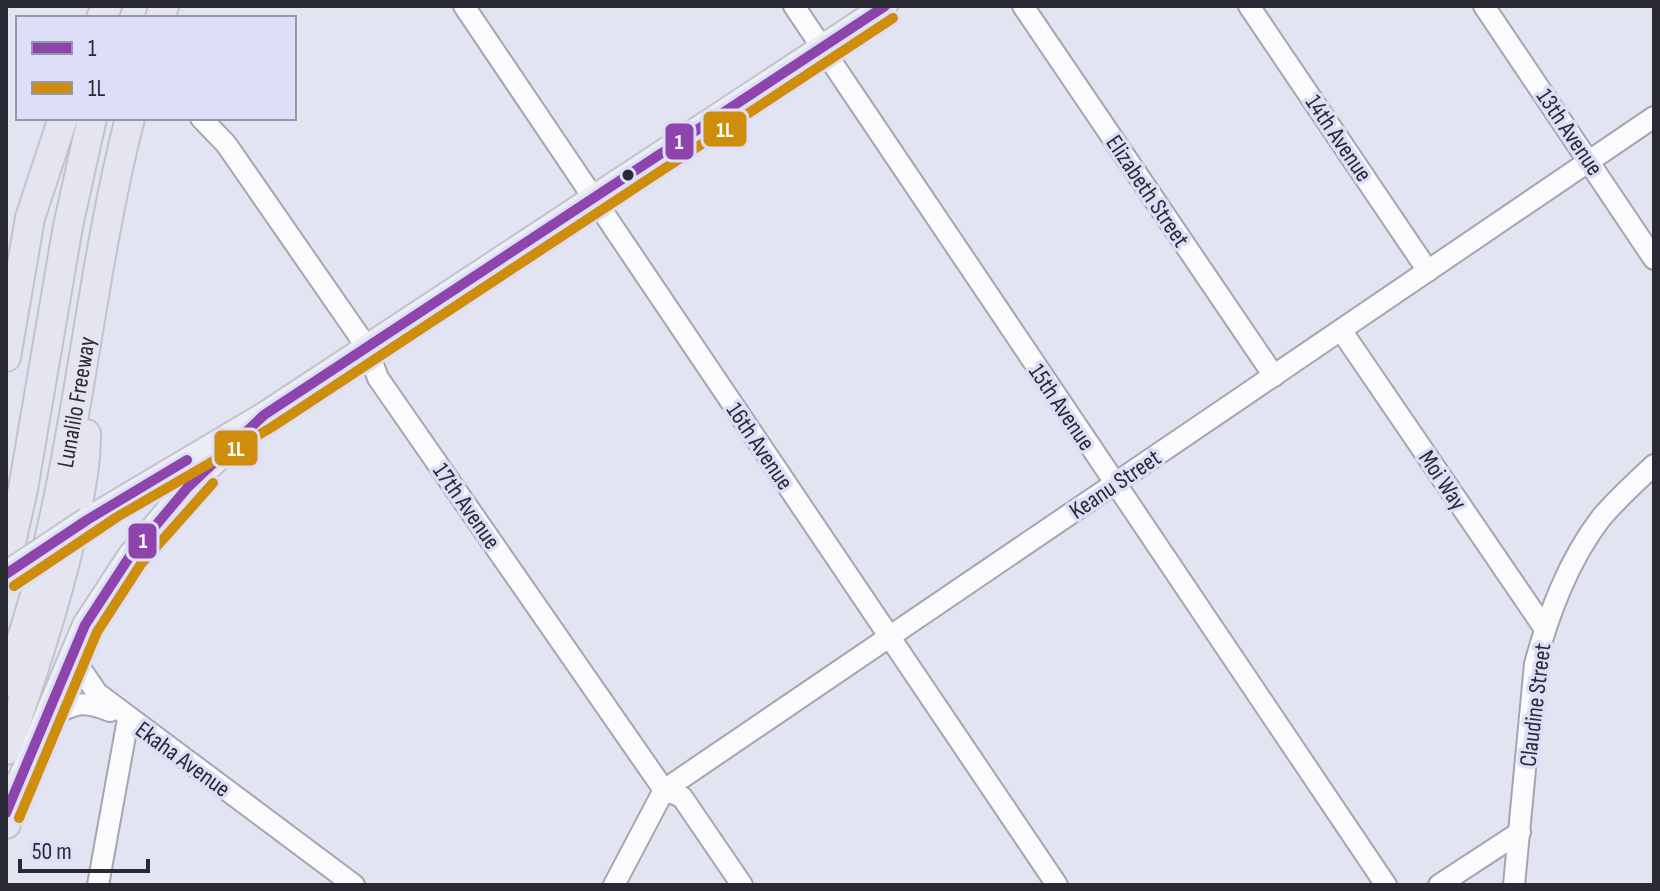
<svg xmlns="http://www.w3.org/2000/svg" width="1660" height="891" viewBox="0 0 1660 891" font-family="'Sofia Sans Condensed',sans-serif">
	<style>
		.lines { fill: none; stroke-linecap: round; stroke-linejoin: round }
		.minor-casing { stroke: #a5a5b0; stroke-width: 24 }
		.major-casing { stroke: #c2c3ca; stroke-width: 28 }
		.highway-casing { stroke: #c2c3ca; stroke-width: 32 }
		.minor { stroke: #fbfbfd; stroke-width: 20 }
		.major { stroke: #ededf5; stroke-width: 24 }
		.highway { stroke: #e5e4f1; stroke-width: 28 }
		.major-bridge-casing { stroke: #c2c3ca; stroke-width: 28; stroke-linecap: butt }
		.major-bridge { stroke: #ededf5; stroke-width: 24 }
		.bus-1-casing { stroke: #dddef8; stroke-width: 16 }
		.bus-2-casing { stroke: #dddef8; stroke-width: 16 }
		.bus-1 { stroke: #8e44ad; stroke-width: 10 }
		.bus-2 { stroke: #ce8d0a; stroke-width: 10 }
		.bus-dot { fill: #2a2a34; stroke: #dddef8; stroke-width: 3 }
		.labels { text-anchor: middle; stroke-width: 7; stroke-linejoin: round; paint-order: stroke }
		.street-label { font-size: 24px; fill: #2a2a34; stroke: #dddef8 }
		.line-badge { stroke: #dddef8; stroke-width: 3 }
		.badge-label { font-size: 22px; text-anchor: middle; font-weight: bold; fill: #fff }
	</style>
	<rect width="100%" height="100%" fill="#e3e4f2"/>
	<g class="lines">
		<defs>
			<g id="minor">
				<polyline points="464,6 1057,885"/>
				<polyline points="794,6 1386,885"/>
				<polyline points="1023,6 1274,376"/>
				<polyline points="1249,6 1428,271"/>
				<polyline points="1484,6 1654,259"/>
				<polyline points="201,118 226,144 366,346 378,378 664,790 682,797 742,885"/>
				<polyline points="1341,330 1545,629"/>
				<polyline points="75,645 82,671 97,693 354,885"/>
				<path d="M44 720C72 705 79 698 110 711"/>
				<polyline points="98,885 128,719"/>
				<polyline points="614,885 664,790 1654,117"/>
				<polyline points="1439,885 1520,832"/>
				<path d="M1514 885 1535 664C1549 613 1568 561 1601 518 1617 499 1636 482 1654 465"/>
			</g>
			<g id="major">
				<polyline points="87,520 264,415 885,6"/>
				<polyline points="12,799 85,625 130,556 188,487 233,444"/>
			</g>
			<g id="highway">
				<polyline points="101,18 107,6"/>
				<polyline points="160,18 164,6"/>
				<polyline points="6,357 30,218 63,118"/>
				<polyline points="6,565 23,489 68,226 92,118"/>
				<path id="s1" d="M6 683C76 501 82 305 130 118"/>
				<path d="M6 750C31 679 54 610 71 537 78 503 86 469 86 434"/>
				<polyline points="6,824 19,784"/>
			</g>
		</defs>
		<!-- minor casing -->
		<use href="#minor" class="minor-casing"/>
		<!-- major casing -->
		<use href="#major" class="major-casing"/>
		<!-- highway casing -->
		<use href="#highway" class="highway-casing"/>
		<!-- minor -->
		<use href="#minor" class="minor"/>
		<!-- major -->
		<use href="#major" class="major"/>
		<!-- highway -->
		<use href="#highway" class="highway"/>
		<defs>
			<polyline id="major-bridge" points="6,574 87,520"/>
		</defs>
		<!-- major-bridge casing -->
		<use href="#major-bridge" class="major-bridge-casing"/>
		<!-- major-bridge -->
		<use href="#major-bridge" class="major-bridge"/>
		<defs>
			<g id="bus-1">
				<polyline points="6,574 87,520 187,460"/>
				<polyline points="6,813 85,625 130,556 188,487 264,415 885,6"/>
			</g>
			<g id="bus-2">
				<polyline points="14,586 117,517 272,427 893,18"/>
				<polyline points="19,818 97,632 141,564 213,483"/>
			</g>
		</defs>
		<!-- bus-1 casing -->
		<use href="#bus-1" class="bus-1-casing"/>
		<!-- bus-2 casing -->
		<use href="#bus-2" class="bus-2-casing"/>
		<!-- bus-1 -->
		<use href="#bus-1" class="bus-1"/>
		<!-- bus-2 -->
		<use href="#bus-2" class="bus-2"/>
	</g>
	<!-- markers -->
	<circle class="bus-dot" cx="628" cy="175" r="7"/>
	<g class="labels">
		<!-- street labels -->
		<g class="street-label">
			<text transform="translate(1570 132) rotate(56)" y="8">13th Avenue</text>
			<text transform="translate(1339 138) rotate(56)" y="8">14th Avenue</text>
			<text transform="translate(1148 191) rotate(56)" y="8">Elizabeth Street</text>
			<text dy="8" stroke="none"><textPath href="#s1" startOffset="290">Lunalilo Freeway</textPath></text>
			<text transform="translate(1062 407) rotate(56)" y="8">15th Avenue</text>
			<text transform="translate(760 446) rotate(56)" y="8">16th Avenue</text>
			<text transform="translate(1443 480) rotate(56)" y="8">Moi Way</text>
			<text transform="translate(1115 484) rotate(-34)" y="8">Keanu Street</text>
			<text transform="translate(467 506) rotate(55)" y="8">17th Avenue</text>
			<text transform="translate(1535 705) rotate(-83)" y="8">Claudine Street</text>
			<text transform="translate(183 759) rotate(36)" y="8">Ekaha Avenue</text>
		</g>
	</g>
	<g class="line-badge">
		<rect x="702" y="110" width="46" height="38" rx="8" fill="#ce8d0a"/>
		<rect x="664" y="122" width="31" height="39" rx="8" fill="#8e44ad"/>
		<rect x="213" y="429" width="46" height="38" rx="8" fill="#ce8d0a"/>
		<rect x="127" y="522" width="31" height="38" rx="8" fill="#8e44ad"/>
	</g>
	<g class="badge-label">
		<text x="725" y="137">1L</text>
		<text x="679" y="149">1</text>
		<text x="236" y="456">1L</text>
		<text x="143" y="548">1</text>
	</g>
	<!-- border -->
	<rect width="1660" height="891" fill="none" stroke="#2a2a34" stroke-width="16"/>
	<!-- legend -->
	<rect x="16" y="16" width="280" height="104" fill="#dddef8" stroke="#9596aa" stroke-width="2"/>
	<rect x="32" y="42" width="40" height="12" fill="#8e44ad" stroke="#9596aa" stroke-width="2"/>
	<text x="88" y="56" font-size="24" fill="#2a2a34">1</text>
	<rect x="32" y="82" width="40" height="12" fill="#ce8d0a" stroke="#9596aa" stroke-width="2"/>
	<text x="88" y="96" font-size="24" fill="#2a2a34">1L</text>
	<!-- scale -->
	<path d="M20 859v12h128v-12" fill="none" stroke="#2a2a34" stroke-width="4"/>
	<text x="32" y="859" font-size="24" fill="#2a2a34" stroke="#dddef8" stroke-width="6" paint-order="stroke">50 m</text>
</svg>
